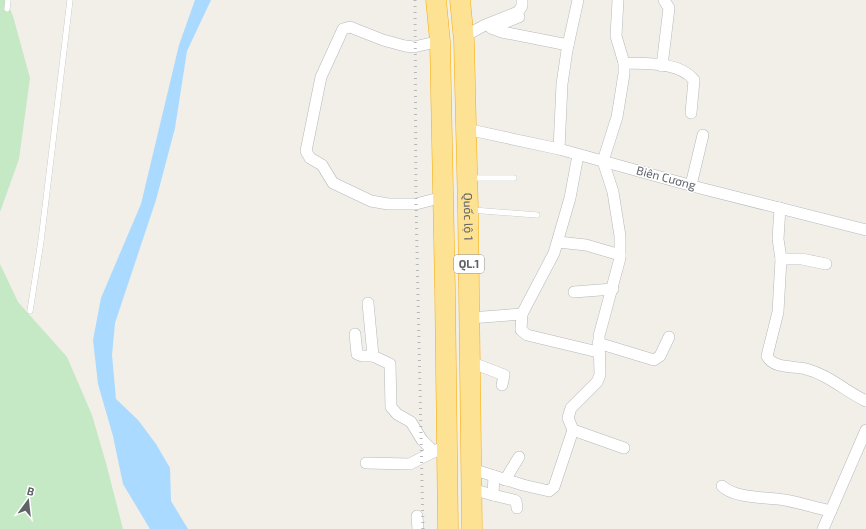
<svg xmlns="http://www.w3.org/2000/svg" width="866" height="529" viewBox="0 0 866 529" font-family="'Exo 2',sans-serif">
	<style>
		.green { fill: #c5e8c5 }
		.water { fill: #aadaff }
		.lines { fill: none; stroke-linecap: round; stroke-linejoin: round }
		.lane-casing { stroke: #b5b8bc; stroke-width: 6 }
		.street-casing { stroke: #b5b8bc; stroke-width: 12 }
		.highway-casing { stroke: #f9ab00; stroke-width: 21 }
		.lane { stroke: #fff; stroke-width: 5.5 }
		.street { stroke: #fff; stroke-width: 11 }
		.highway { stroke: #fde293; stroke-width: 20 }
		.rail { stroke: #b6b7b8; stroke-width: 3; stroke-dasharray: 1 5; stroke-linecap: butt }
		.labels { text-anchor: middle; stroke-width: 3; stroke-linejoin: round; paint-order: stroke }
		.shield { fill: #fff; stroke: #8f9295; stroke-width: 1 }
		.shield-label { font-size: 11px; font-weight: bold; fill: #5f6368 }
		.street-label { font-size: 12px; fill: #5f6368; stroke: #fff }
	</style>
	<rect width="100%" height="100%" fill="#f1efe8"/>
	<!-- green -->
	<g class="green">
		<polygon points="0,0 6,0 13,16 30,78 19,159 0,212"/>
		<polygon points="0,264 18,302 67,357 92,415 106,463 123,529 0,529"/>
	</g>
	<!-- water -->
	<polygon class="water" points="195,0 211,0 187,51 175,128 156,200 115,323 112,355 116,399 138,420 156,444 170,468 171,501 188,529 150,529 123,484 113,436 98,384 93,340 101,298 141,204 179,45"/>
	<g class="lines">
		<defs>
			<g id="lane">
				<polyline points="7,9 8,0"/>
				<polyline points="471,178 514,178"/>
				<polyline points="472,210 537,215"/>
				<polyline points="30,311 41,241 70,0"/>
			</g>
			<g id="street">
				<polyline points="618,0 616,36 624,63 624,74 617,117 603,161 613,192 620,236 620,258 599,336 600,375 597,382 571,408 568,418 573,430 624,448"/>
				<polyline points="519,17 491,28 502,32 568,45"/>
				<polyline points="463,37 485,25 518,12 522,6 522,0"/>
				<polyline points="440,41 414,47 405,46 383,40 350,27 343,29 321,77 306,151 310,158 322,165 333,183 371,201 388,204 416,204 443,197"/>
				<path d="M624 63C645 64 679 61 694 80L691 113"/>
				<polyline points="662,66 669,8 664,0"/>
				<polyline points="466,129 559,149 700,188 866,230"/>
				<polyline points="559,149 562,84 567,50 578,0"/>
				<polyline points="691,185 703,135"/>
				<polyline points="780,208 778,239 781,259"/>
				<polyline points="558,242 586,245 620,255"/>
				<path d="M826 264 802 259H781L778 312 767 356C773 369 795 366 806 369 829 375 845 391 866 401"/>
				<polyline points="574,292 613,289"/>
				<polyline points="368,303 373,356 390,364 391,407 397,414 411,422 422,440 434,452"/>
				<polyline points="522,314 521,330 527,335 598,352"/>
				<polyline points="470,318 522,314 554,253 570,198 578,155"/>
				<polyline points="355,334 357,354 362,356 373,356"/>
				<polyline points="598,343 654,360 660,356 669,337"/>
				<polyline points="470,362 504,375 502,385"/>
				<polyline points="366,463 410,464 439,449"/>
				<polyline points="472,469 523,485 549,491 554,487 573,430"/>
				<polyline points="505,480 519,457"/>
				<path d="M722 486C735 499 768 497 785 500 801 503 816 508 831 511"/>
				<polyline points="472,489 493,495 494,476"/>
				<polyline points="493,495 514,500 516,501 517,508"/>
				<polyline points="417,516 418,529"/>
				<polyline points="823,529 866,430"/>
			</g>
			<g id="highway">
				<polyline points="436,0 440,41 445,289 448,529"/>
				<path id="s1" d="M460 0 464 41 468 210 472 529"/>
			</g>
		</defs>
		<!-- lane casing -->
		<use href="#lane" class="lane-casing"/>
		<!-- street casing -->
		<use href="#street" class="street-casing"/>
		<!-- highway casing -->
		<use href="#highway" class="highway-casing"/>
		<!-- lane -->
		<use href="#lane" class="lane"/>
		<!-- street -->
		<use href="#street" class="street"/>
		<!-- highway -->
		<use href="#highway" class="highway"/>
		<!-- rail -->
		<polyline class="rail" points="415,0 416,204 423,529"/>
	</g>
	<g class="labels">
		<!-- shield labels -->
		<rect class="shield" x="454" y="255" width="30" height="18" rx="3"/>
		<g class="shield-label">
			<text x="469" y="268">QL.1</text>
		</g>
		<!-- street labels -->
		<g class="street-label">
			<text transform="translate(666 178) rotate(15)" y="4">Biên Cương</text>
			<text dy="4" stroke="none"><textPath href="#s1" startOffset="217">Quốc lộ 1</textPath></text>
		</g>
	</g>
	<!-- north arrow -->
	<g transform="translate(28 501) rotate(15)" stroke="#ffffff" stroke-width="3" paint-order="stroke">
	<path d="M0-3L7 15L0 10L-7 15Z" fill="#5f6368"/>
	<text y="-6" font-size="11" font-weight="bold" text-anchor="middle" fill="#5f6368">B</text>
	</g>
</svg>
